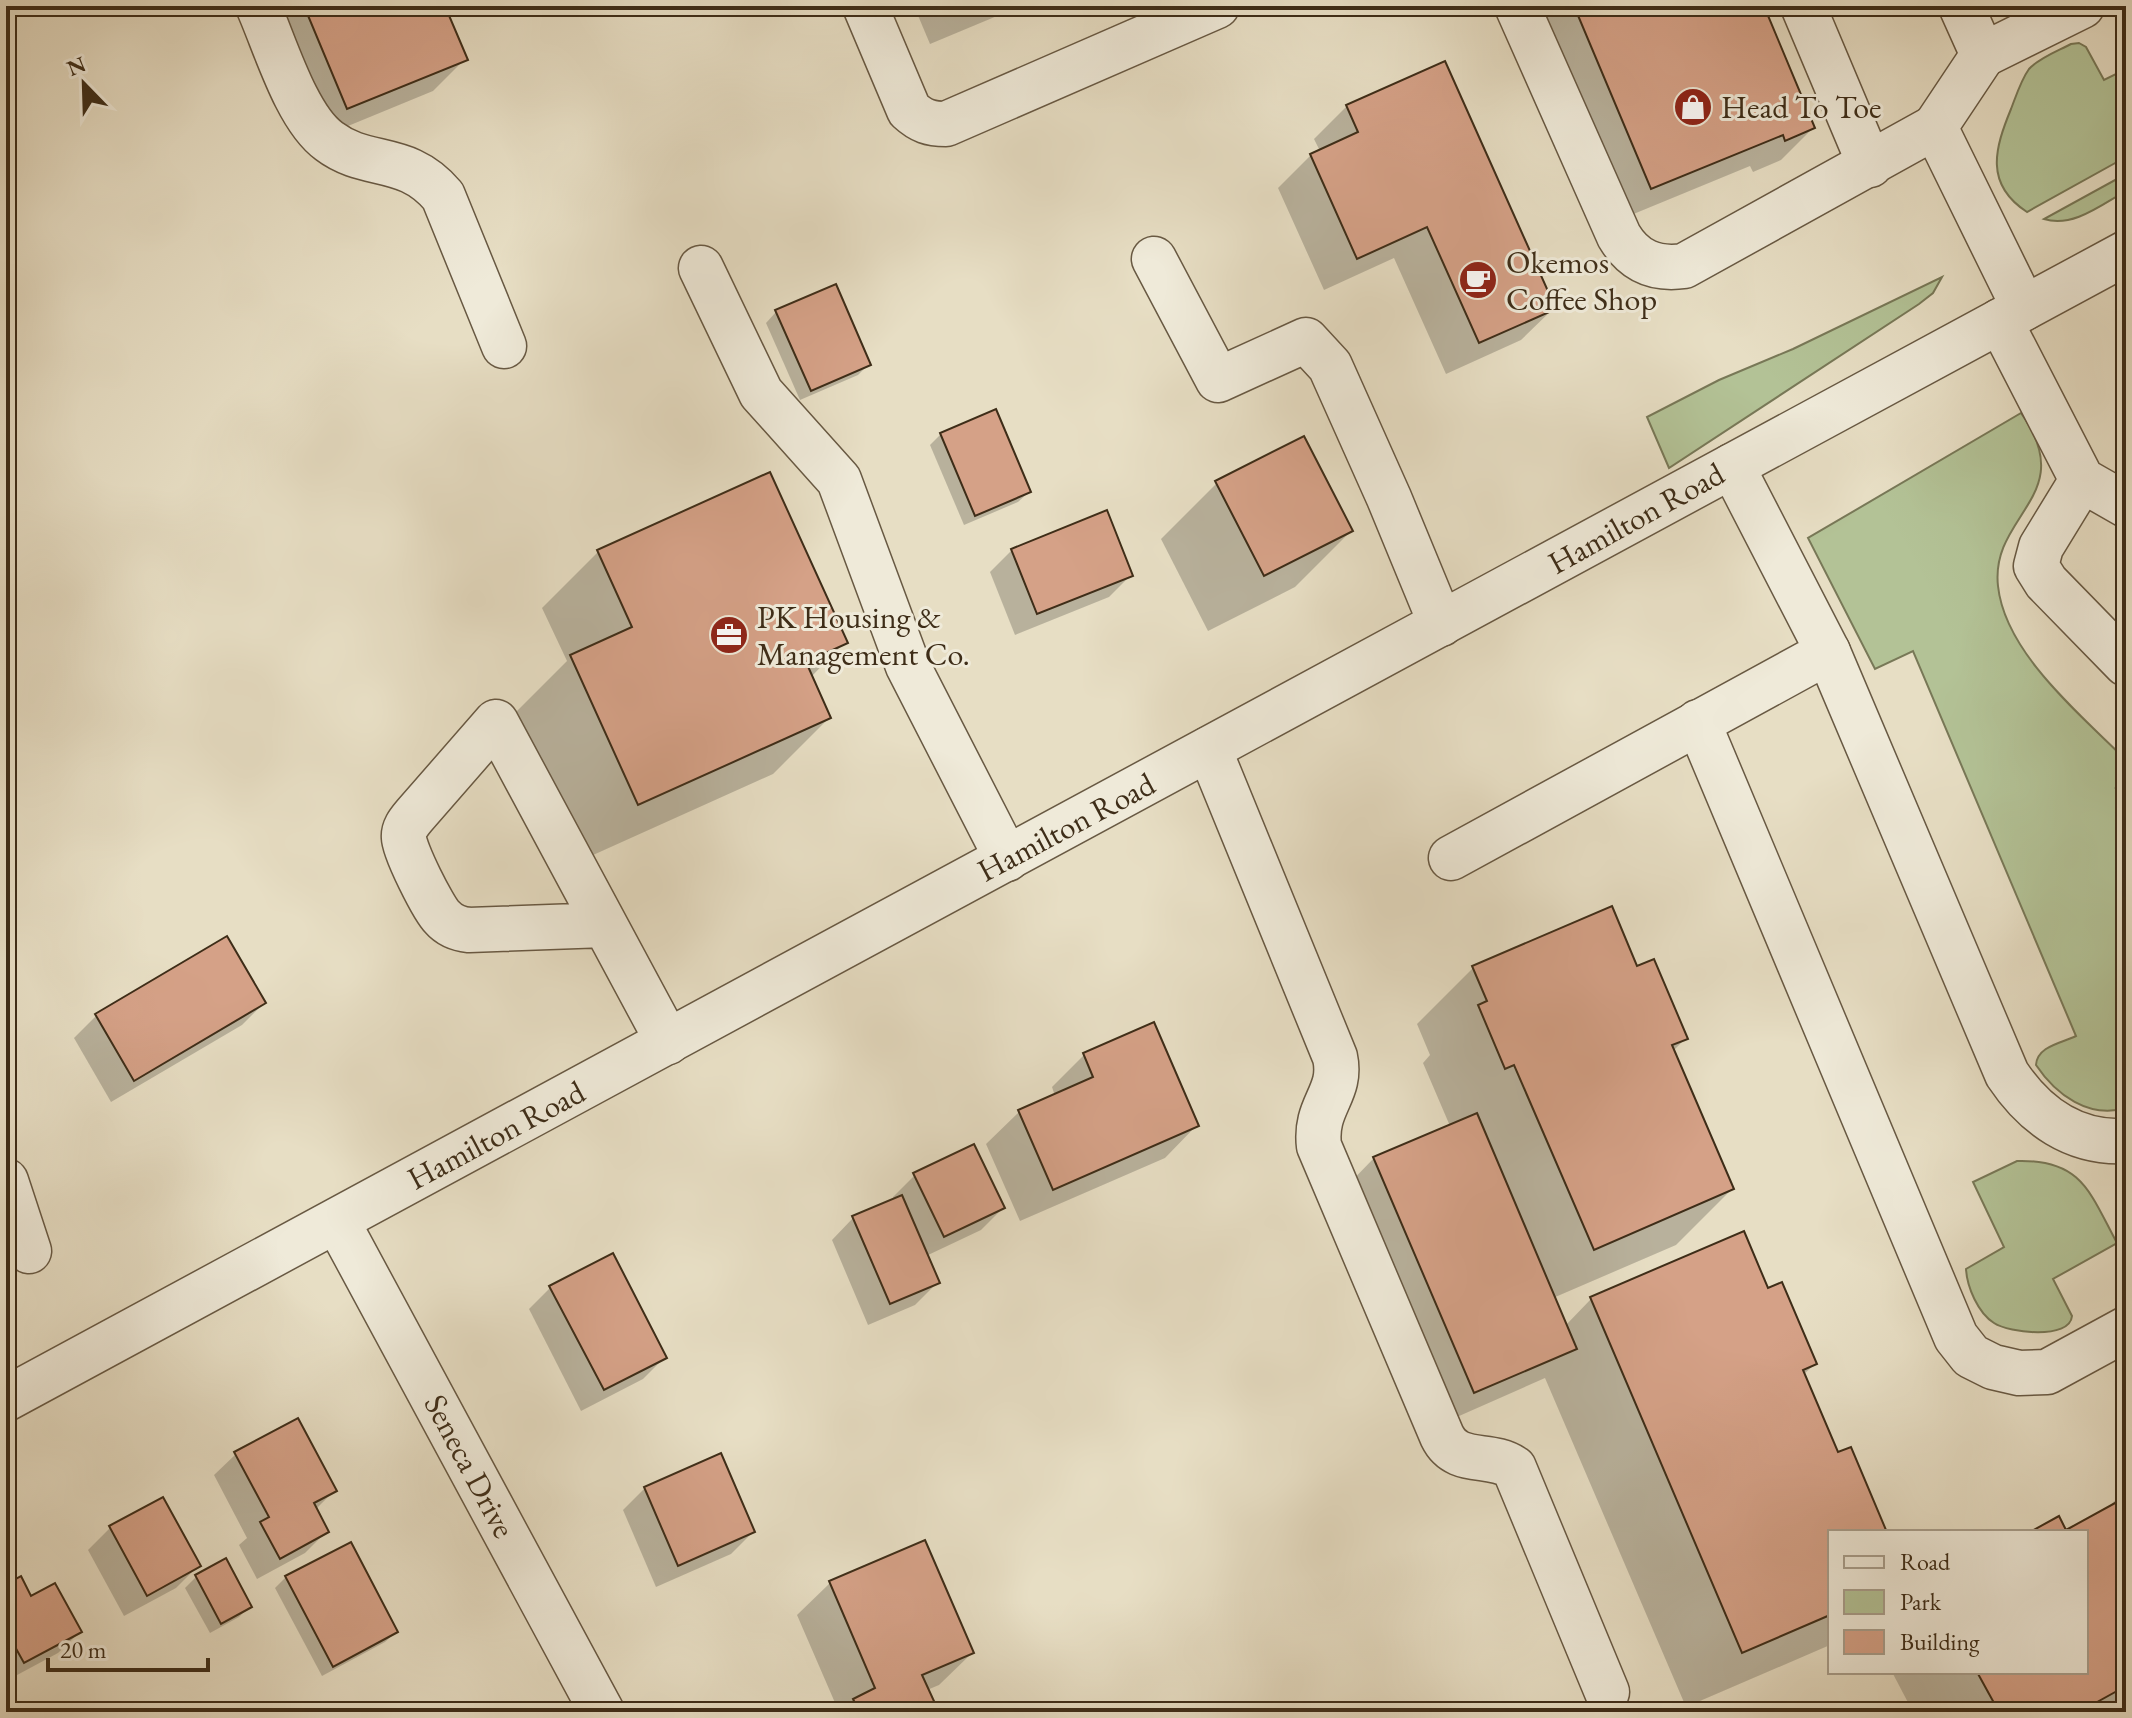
<svg xmlns="http://www.w3.org/2000/svg" width="2132" height="1718" viewBox="0 0 2132 1718" font-family="'EB Garamond',serif">
	<style>
		.green { fill: #b3c296; stroke: #787857; stroke-width: 2 }
		.shadow { fill: #0003 }
		.building { fill: #d5a187; stroke: #3e2d18; stroke-width: 2 }
		.lines { fill: none; stroke-linecap: round; stroke-linejoin: round }
		.minor-casing { stroke: #685943; stroke-width: 47 }
		.minor { stroke: #efead9; stroke-width: 44 }
		.labels { text-anchor: middle; stroke-width: 6; stroke-linejoin: round; paint-order: stroke }
		.poi-label { font-size: 32px; fill: #3e2d18; stroke: #efead9; text-anchor: start }
		.street-label { font-size: 32px; fill: #3e2d18; stroke: #efead9 }
	</style>
	<rect width="100%" height="100%" fill="#e7dec4"/>
	<filter id="stains"><feTurbulence type="fractalNoise" baseFrequency=".0025" numOctaves="4"/><feColorMatrix values="0 0 0 0 .2 0 0 0 0 .09 0 0 0 0 .02 0 0 0 .5 -.17"/></filter>
	<radialGradient id="worn" r=".72"><stop offset=".6" stop-color="#630" stop-opacity="0"/><stop offset="1" stop-color="#630" stop-opacity=".3"/></radialGradient>
	<!-- green -->
	<g class="green">
		<path d="M2079 43 2086 47 2104 80 2126 69V157L2027 212C1984 184 1995 148 2011 109 2016 96 2021 80 2029 69 2039 58 2058 51 2071 44Z"/>
		<path d="M2126 174V191C2101 205 2073 228 2044 219Z"/>
		<polygon points="1942,277 1933,293 1919,304 1669,468 1647,417 1719,380 1793,349"/>
		<path d="M2021 413C2080 496 1990 514 1998 586 2005 653 2081 715 2126 760V1108C2089 1119 2056 1095 2036 1065 2037 1046 2062 1043 2076 1036L1913 651 1875 669 1808 538Z"/>
		<path d="M2017 1161C2082 1159 2090 1193 2117 1243L2053 1279 2072 1316C2070 1340 2009 1333 1994 1323 1978 1313 1967 1287 1966 1269L2004 1247 1973 1182Z"/>
	</g>
	<!-- shadow -->
	<g class="shadow">
		<polygon points="259,6 443,6 465,59 433,91 314,140"/>
		<polygon points="914,6 1021,6 930,44"/>
		<polygon points="1529,6 1762,6 1813,128 1781,160 1753,172 1750,166 1619,220"/>
		<polygon points="1347,106 1554,308 1521,340 1446,374 1394,258 1324,290 1278,188 1311,155 1320,151 1314,139"/>
		<polygon points="776,312 869,364 858,375 800,400 766,323"/>
		<polygon points="941,434 1029,492 1018,502 964,525 930,445"/>
		<polygon points="1217,483 1351,531 1295,587 1208,631 1161,539"/>
		<polygon points="1012,550 1131,575 1109,597 1015,635 990,572"/>
		<polygon points="598,552 845,642 811,677 829,718 773,774 582,860 515,713 567,661 542,608"/>
		<polygon points="2126,776 2126,801 2114,788"/>
		<polygon points="226,939 264,1003 242,1025 111,1102 74,1038 96,1016"/>
		<polygon points="1473,968 1636,969 1686,1038 1672,1052 1732,1189 1676,1245 1553,1298 1565,1326 1591,1299 1767,1291 1815,1364 1803,1375 1837,1455 1884,1530 1881,1532 1830,1532 1830,1645 1686,1707 1545,1378 1441,1424 1342,1191 1374,1158 1450,1126 1423,1063 1430,1055 1417,1024"/>
		<polygon points="1084,1055 1197,1125 1165,1158 1020,1221 986,1144 1019,1112 1055,1096 1052,1087"/>
		<polygon points="915,1175 1003,1208 981,1230 926,1256 937,1283 915,1305 868,1325 832,1240 853,1218 894,1201 893,1197"/>
		<polygon points="551,1287 665,1357 643,1379 581,1411 529,1309"/>
		<polygon points="236,1454 334,1491 315,1510 327,1531 305,1553 257,1579 239,1545 247,1538 214,1475"/>
		<polygon points="645,1488 753,1532 731,1554 656,1587 623,1510"/>
		<polygon points="2126,1490 2126,1710 1913,1712 1892,1672 2086,1672 2086,1532 2066,1532 2105,1510"/>
		<polygon points="162,1499 198,1566 176,1588 124,1616 88,1550 110,1528"/>
		<polygon points="924,1543 972,1653 939,1685 927,1690 936,1712 839,1712 797,1615 830,1583"/>
		<polygon points="225,1561 250,1606 239,1617 210,1633 185,1588 196,1577"/>
		<polygon points="286,1577 396,1632 385,1642 322,1676 275,1588"/>
		<polygon points="6,1586 30,1598 80,1632 58,1653 6,1681"/>
	</g>
	<!-- building -->
	<g class="building">
		<polygon points="304,6 445,6 468,60 347,109"/>
		<polygon points="1574,6 1764,6 1815,128 1785,141 1783,135 1651,189"/>
		<polygon points="1445,61 1556,309 1479,343 1427,227 1357,259 1310,154 1358,132 1346,105"/>
		<polygon points="836,284 871,365 811,391 775,310"/>
		<polygon points="996,409 1031,492 975,516 940,433"/>
		<polygon points="1304,436 1353,531 1264,576 1215,481"/>
		<polygon points="770,472 848,643 806,662 831,718 638,805 570,655 632,627 597,550"/>
		<polygon points="1107,510 1133,576 1037,614 1011,549"/>
		<polygon points="1612,906 1637,966 1654,959 1688,1039 1672,1045 1734,1189 1594,1250 1514,1065 1505,1069 1478,1005 1487,1001 1472,966"/>
		<polygon points="227,936 266,1003 134,1081 95,1014"/>
		<polygon points="1154,1022 1199,1126 1053,1190 1018,1110 1093,1077 1083,1053"/>
		<polygon points="1477,1113 1577,1349 1474,1393 1373,1157"/>
		<polygon points="974,1144 1005,1208 944,1237 913,1173"/>
		<polygon points="902,1195 940,1283 890,1304 852,1216"/>
		<polygon points="1744,1231 1768,1288 1782,1282 1817,1364 1803,1370 1838,1452 1851,1447 1886,1530 1830,1532 1830,1615 1742,1653 1590,1297"/>
		<polygon points="613,1253 667,1358 604,1390 549,1286"/>
		<polygon points="298,1418 337,1491 314,1503 329,1532 280,1559 260,1522 269,1517 234,1452"/>
		<polygon points="721,1453 755,1532 678,1566 644,1487"/>
		<polygon points="163,1497 201,1566 147,1596 109,1526"/>
		<polygon points="2126,1497 2126,1686 2079,1712 1999,1712 1977,1672 2086,1672 2086,1532 2030,1532 2059,1516 2066,1530"/>
		<polygon points="925,1540 974,1653 922,1675 939,1712 859,1712 853,1699 875,1688 829,1581"/>
		<polygon points="351,1542 398,1632 333,1667 285,1576"/>
		<polygon points="226,1558 252,1607 221,1624 195,1575"/>
		<polygon points="21,1576 31,1596 55,1583 82,1632 24,1663 14,1645 6,1650 6,1584"/>
	</g>
	<g class="lines">
		<defs>
			<g id="minor">
				<path d="M258 6C275 44 296 117 329 141 367 170 406 152 443 196L504 346"/>
				<path d="M865 6 909 110C921 121 930 124 946 124L1217 6"/>
				<path d="M1517 6 1619 236C1634 261 1655 270 1684 266L1935 127"/>
				<polyline points="1803,6 1870,165"/>
				<polyline points="1961,6 1983,55 1935,127 2024,308"/>
				<polyline points="1983,55 2082,6"/>
				<polyline points="1154,259 1218,380 1306,340 1330,366 1389,498 1441,624"/>
				<polyline points="701,268 761,393 839,480 908,666 1007,859"/>
				<polyline points="2000,321 2082,480 2126,505"/>
				<polyline points="2082,480 2041,547 2036,566 2046,582 2126,664"/>
				<path d="M1828 652 2007 1074C2035 1116 2074 1144 2126 1141"/>
				<polyline points="1698,722 1956,1337 1971,1356 1993,1367 2019,1373 2047,1372 2126,1329"/>
				<path d="M1209 749 1335 1057C1343 1094 1314 1105 1319 1146L1442 1436C1457 1467 1490 1451 1514 1468L1607 1692"/>
				<polyline points="1451,858 1828,652 1732,466"/>
				<path d="M605 925 469 930C459 929 449 925 442 917 433 908 404 850 404 838 403 829 409 822 414 816L496 722C553 829 610 936 668 1042"/>
				<polyline points="6,1181 29,1251"/>
				<polyline points="337,1221 602,1712"/>
				<polyline points="6,1399 2126,253"/>
			</g>
		</defs>
		<!-- minor casing -->
		<use href="#minor" class="minor-casing"/>
		<!-- minor -->
		<use href="#minor" class="minor"/>
	</g>
	<!-- icons -->
	<defs>
		<symbol id="shop-disc" viewBox="-11 -11 22 22"><circle r="9.5" fill="#8f2418" stroke="#efead9"/><path d="M-5-2.5h2.3a2.7 3.5 0 0 1 5.4 0H5L5.5 6h-11ZM-1.5-2.5h3a1.5 2.3 0 0 0-3 0Z" fill="#fff"/></symbol>
		<symbol id="cafe-disc" viewBox="-11 -11 22 22"><circle r="9.5" fill="#8f2418" stroke="#efead9"/><path d="M-5.5-4.5H6V0H3Q3 3.5 0 3.5H-2.5Q-5.5 3.5-5.5 0ZM3-3.2v2h1.7v-2ZM-6 4.5H4V6H-6Z" fill="#fff"/></symbol>
		<symbol id="office-disc" viewBox="-11 -11 22 22"><circle r="9.5" fill="#8f2418" stroke="#efead9"/><path d="M-6-3h4V-5.5h4V-3h4V5H-6ZM-1-4.5V-3h2v-1.5ZM-6 0V1H6V0Z" fill="#fff"/></symbol>
	</defs>
	<g fill-rule="evenodd">
		<use href="#shop-disc" x="1671" y="85" width="44" height="44"/>
		<use href="#cafe-disc" x="1456" y="258" width="44" height="44"/>
		<use href="#office-disc" x="707" y="613" width="44" height="44"/>
	</g>
	<g class="labels">
		<!-- poi labels -->
		<g class="poi-label">
			<text x="1721" y="118">Head To Toe</text>
			<text x="1506" y="273">Okemos<tspan x="1506" dy="37">Coffee Shop</tspan></text>
			<text x="757" y="628">PK Housing &amp;<tspan x="757" dy="37">Management Co.</tspan></text>
		</g>
		<!-- street labels -->
		<g class="street-label">
			<text transform="translate(1636 518) rotate(-29)" y="11">Hamilton Road</text>
			<text transform="translate(1066 827) rotate(-28)" y="11">Hamilton Road</text>
			<text transform="translate(496 1135) rotate(-28)" y="11">Hamilton Road</text>
			<text transform="translate(470 1466) rotate(62)" y="11">Seneca Drive</text>
		</g>
	</g>
	<!-- margin -->
	<rect width="2132" height="1718" fill="none" stroke="#e7dec4" stroke-width="32"/>
	<rect x="8" y="8" width="2116" height="1702" fill="none" stroke="#3e2d18" stroke-width="4"/>
	<rect x="16" y="16" width="2100" height="1686" fill="none" stroke="#3e2d18" stroke-width="2"/>
	<!-- legend -->
	<rect x="1828" y="1530" width="260" height="144" fill="#efead9" stroke="#a89e8c" stroke-width="2"/>
	<rect x="1844" y="1556" width="40" height="12" fill="#efead9" stroke="#a89e8c" stroke-width="2"/>
	<text x="1900" y="1570" font-size="24" fill="#3e2d18">Road</text>
	<rect x="1844" y="1590" width="40" height="24" fill="#b3c296" stroke="#a89e8c" stroke-width="2"/>
	<text x="1900" y="1610" font-size="24" fill="#3e2d18">Park</text>
	<rect x="1844" y="1630" width="40" height="24" fill="#d5a187" stroke="#a89e8c" stroke-width="2"/>
	<text x="1900" y="1650" font-size="24" fill="#3e2d18">Building</text>
	<!-- north arrow -->
	<g transform="translate(84 84) rotate(337)" stroke="#efead9" stroke-width="6" paint-order="stroke">
	<path d="M0-6L14 30L0 20L-14 30Z" fill="#3e2d18"/>
	<text y="-12" font-size="22" font-weight="bold" text-anchor="middle" fill="#3e2d18">N</text>
	</g>
	<!-- scale -->
	<path d="M48 1658v12h160v-12" fill="none" stroke="#3e2d18" stroke-width="4"/>
	<text x="60" y="1658" font-size="24" fill="#3e2d18" stroke="#efead9" stroke-width="6" paint-order="stroke">20 m</text>
	<rect width="100%" height="100%" filter="url(#stains)"/>
	<rect width="100%" height="100%" fill="url(#worn)"/>
</svg>
